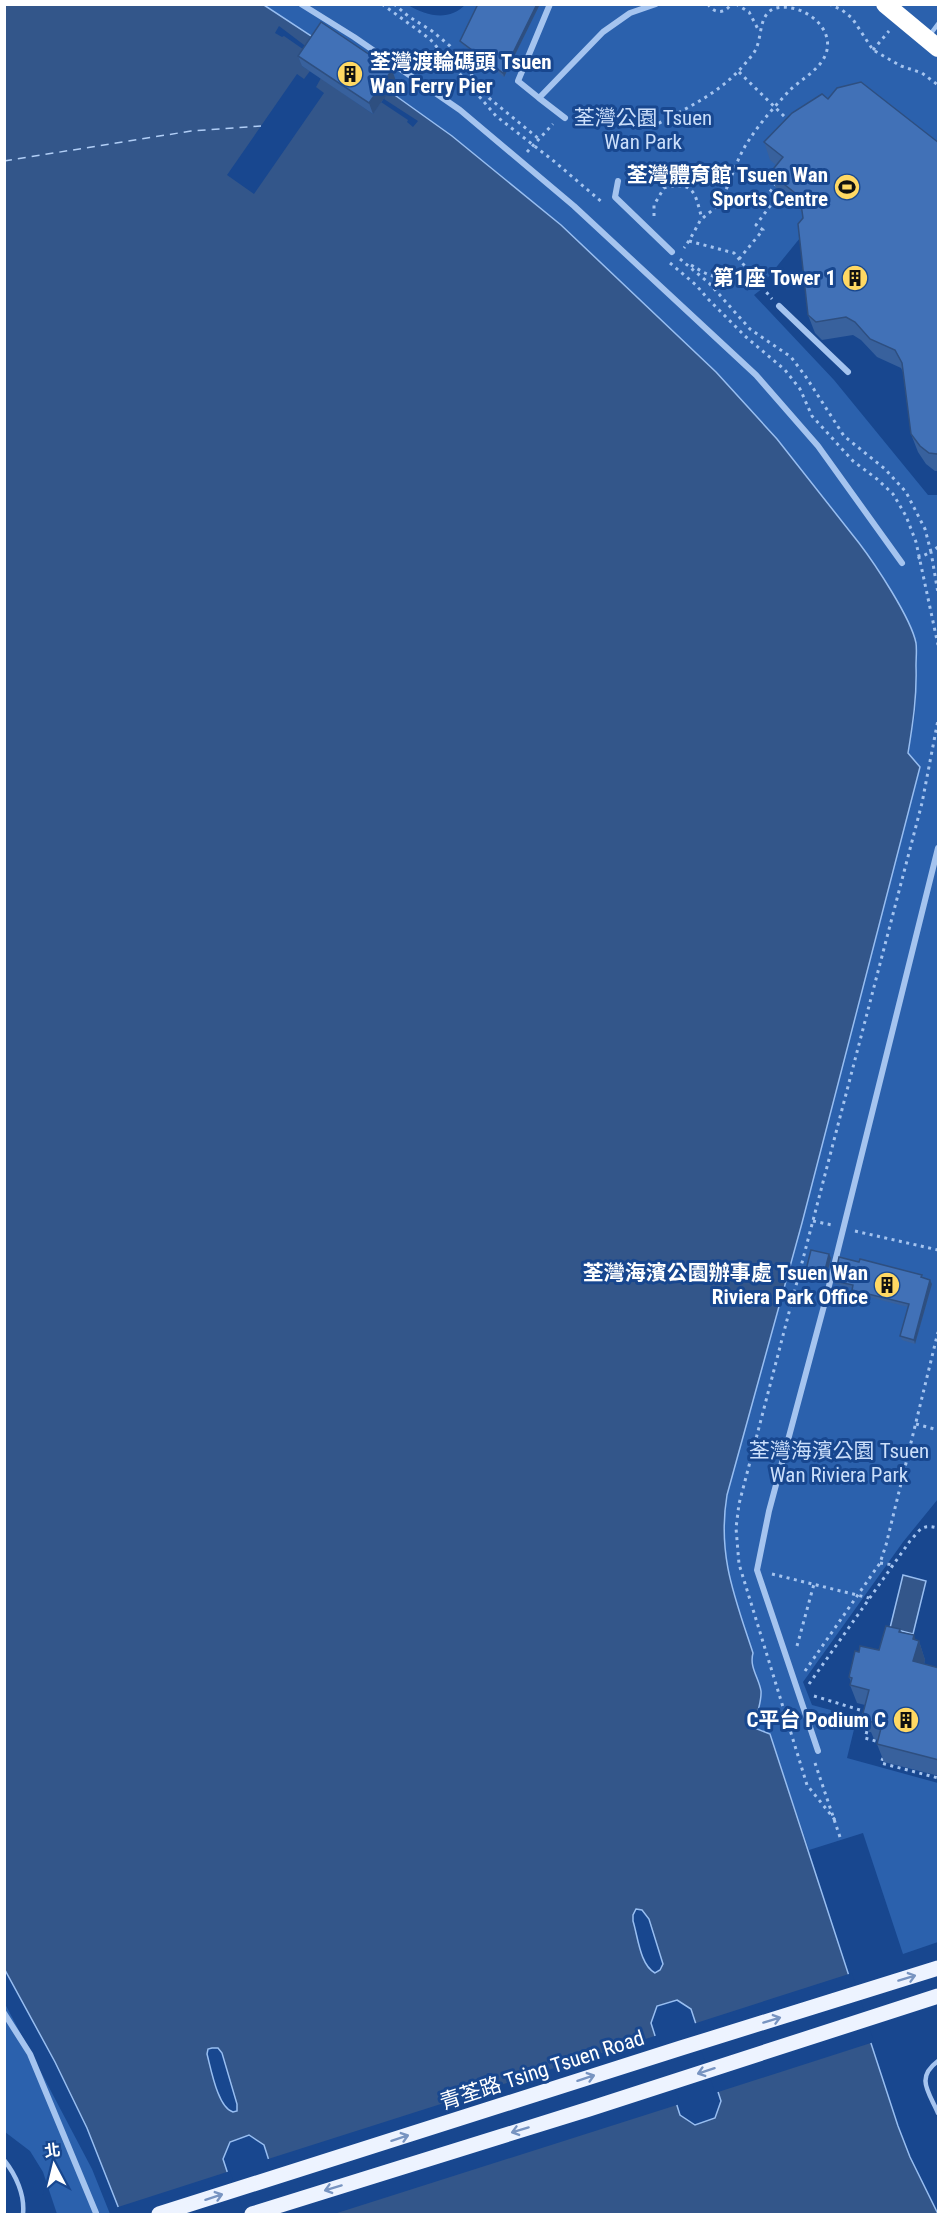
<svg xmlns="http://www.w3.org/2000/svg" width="943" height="2219" font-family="'Roboto Condensed','Noto Sans TC',sans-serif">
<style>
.green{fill:#2b61ad}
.water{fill:#33568a;stroke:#98bef1;stroke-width:1.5;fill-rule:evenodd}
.pier{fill:#18478f}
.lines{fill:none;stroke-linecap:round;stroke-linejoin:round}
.ferry{stroke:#b1cef6;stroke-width:1.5;stroke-dasharray:8 6;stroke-linecap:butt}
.path{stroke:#a5c4ef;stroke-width:3;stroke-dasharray:3 4.5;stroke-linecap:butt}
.lane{stroke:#a5c4ef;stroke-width:4.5}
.street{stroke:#a5c4ef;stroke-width:6}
.primary{stroke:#edf3ff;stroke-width:15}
.lane-bridge{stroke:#a5c4ef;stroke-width:4.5}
.highway-bridge{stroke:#fff;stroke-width:18}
.wall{fill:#38619d}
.shaded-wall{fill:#2e4f80}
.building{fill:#4171b7;stroke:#2e4f80;stroke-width:1.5}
.oneway{stroke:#7894c1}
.labels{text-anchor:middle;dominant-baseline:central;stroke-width:6;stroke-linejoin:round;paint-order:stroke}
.poi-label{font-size:21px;font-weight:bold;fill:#fff;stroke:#18478f;text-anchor:end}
.park-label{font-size:21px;fill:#cbdffb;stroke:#18478f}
.street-label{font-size:21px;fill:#fff;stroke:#18478f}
</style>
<rect width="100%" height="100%" fill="#18478f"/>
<!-- green -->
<path class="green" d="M 466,4 L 938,5 L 938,303 L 822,211 L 765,281 L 767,285 L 754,295 L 834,380 L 928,495 L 938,495 L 938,1499 L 903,1542 L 803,1682 L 812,1705 L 857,1717 L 847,1758 L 938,1783 L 938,1942 L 903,1954 L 863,1833 L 809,1850 L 770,1734 L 757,1729 C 754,1716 762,1704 761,1691 C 759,1678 749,1667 753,1653 C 735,1598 717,1555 727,1495 L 802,1223 L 920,767 L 908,753 L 915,714 L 916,691 L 916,643 L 911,629 L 869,557 L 777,439 L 716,372 L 561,225 L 452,136 L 264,5 L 408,5 C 427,16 449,22 466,4 Z
M 4,2002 L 92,2169 L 110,2214 L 57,2214 L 43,2172 L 30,2151 L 5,2132 Z"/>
<!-- water -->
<path class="water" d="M 4,5 L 264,5 L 319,41 L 452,136 L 561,225 L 716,372 L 777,439 L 859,543 C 875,564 911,618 916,643 C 917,650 916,658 916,666 C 917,696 913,723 908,753 L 920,767 L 802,1223 L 727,1495 C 717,1555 735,1598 753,1653 C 749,1667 759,1678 761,1691 C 762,1704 754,1716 757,1729 L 770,1734 L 898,2126 L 910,2157 L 938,2214 L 286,2214 L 264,2145 L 249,2135 L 230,2142 L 223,2159 L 241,2214 L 121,2214 L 87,2128 L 55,2062 L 5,1970 ZM 636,1909 L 642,1910 L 649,1919 L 663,1964 L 660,1970 L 655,1973 C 640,1965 638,1937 633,1921 L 633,1915 ZM 677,2000 L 691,2009 L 721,2101 L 715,2118 L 695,2125 L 680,2115 L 651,2023 L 657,2006 ZM 212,2048 L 218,2048 L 222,2053 L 237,2104 L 237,2111 L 233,2112 C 218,2108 211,2069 207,2054 L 208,2049 Z
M 903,1575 L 926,1581 L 913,1634 L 890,1628 Z"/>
<!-- pier -->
<path class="pier" d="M 279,26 L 312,51 L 321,38 L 390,88 L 384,99 L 418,121 L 413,127 L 407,122 L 408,120 L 381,102 L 373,114 L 321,78 L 316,87 L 324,93 L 254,194 L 227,175 L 297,74 L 304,79 L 310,71 L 302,66 L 310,54 L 284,36 L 282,37 L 275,33 Z
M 852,1973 L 874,2042 L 715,2093 L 693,2024 Z
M 658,2035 L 680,2104 L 334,2214 L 283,2214 L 265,2160 Z
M 230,2171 L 244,2214 L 118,2214 L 115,2208 Z"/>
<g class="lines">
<!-- ferry -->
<path class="ferry" d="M 4,161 L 191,131 L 261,126"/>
<!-- path -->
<path class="path" d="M 382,4 L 430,39 L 496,116 L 555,162 L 603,203
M 394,4 L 408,16 L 432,31 L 450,46 L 489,98 L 539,139
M 708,4 C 714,14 725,14 731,4
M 736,4 L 749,12 L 759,31
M 829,4 L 842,10 L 852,18 L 873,50 L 901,66 L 922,73 L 938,85
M 873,50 L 889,31
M 739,72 L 789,121
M 652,127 C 688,107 722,93 748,60 C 751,57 754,53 756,49 C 762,36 759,16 773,9 C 799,0 838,27 825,56 C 818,71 800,80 789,91 C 775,106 760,123 749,140 C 736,159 731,182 720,202 C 715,210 706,214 700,221 C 695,230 690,240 684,248
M 527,152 L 553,124
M 654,216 L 654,205 L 664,188 C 695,180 695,194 702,219
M 689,241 L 734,253 L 772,299
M 680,259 L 709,283 L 750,329 L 791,357 L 806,377 L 844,436 L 885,469 L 906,492 L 925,529 L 931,552 L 914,560
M 739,259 L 763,230 L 756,225 L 776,198 L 769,193 L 777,183
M 670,263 L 696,285 L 708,299 L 746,337 L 785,370 L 800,389 L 812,416 L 853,461 L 877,479 L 893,494 L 906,516 L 916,542 L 938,645
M 691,265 C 712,278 723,283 744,268
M 938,547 L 931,552 L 938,593
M 813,1221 L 832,1225
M 855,1231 L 938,1250
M 916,1424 L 938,1430
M 880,1563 L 893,1565
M 772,1574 L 869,1598
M 797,1646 L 814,1584
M 805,1671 L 880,1563 L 886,1545 L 938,1332
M 809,1684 L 910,1541 C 921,1529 921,1524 938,1528
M 814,1696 L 860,1710 L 865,1716
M 869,1724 L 865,1738 L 879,1742
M 883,1758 L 881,1763 L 938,1778
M 815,1763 L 841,1840
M 835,1820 L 807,1785 L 739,1564 L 736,1528 L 739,1504 L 922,803 L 938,720"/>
<!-- lane -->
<path class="lane" d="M 938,2061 C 915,2078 929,2092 938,2113
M 4,2160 C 16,2175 25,2195 23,2214"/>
<!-- street -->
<path class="street" d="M 301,4 L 354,37 L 460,110 L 574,206 L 756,375 L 818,446 L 902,563
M 539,98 L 518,81 L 550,4
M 565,118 L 539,98 L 603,32 L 630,13 L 656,4
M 618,181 L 615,197 L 672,252
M 779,306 L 848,372
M 818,1751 L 757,1570 L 769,1511 L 825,1302 L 938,848
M 4,2013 L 30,2054 L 96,2213"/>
<!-- primary -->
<path class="primary" d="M 159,2214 L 681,2048 L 938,1968
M 252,2214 L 589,2109 L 938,1996"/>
<!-- lane-bridge -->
<path class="lane-bridge" d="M 929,36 L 938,24"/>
<!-- highway-bridge -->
<path class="highway-bridge" d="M 885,4 L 938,48"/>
</g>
<!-- wall -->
<path class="wall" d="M 478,4 L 540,4 L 504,77 L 462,44 L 460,41 Z
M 298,56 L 392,70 L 396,81 L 373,114 L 302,66 Z
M 828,99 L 939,143 L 939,471 L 935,471 L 926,464 L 918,452 L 911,434 L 903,372 L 901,368 L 877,357 L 861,340 L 853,335 L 822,340 L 815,333 L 808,315 L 802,212 L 777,191 L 770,173 L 776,165 L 770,160 L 764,142 Z
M 829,1254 L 831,1258 L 825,1282 L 806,1277 L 805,1274 Z
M 859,1262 L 922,1275 L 923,1278 L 932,1284 L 915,1344 L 902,1340 L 900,1336 L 908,1307 L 853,1293 L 852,1288 L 835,1284 L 834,1281 Z
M 900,1629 L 902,1633 L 919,1641 L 925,1660 L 924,1664 L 939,1668 L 939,1776 L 884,1762 L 877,1744 L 878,1740 L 874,1739 L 871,1732 L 869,1732 L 863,1713 L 865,1705 L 857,1703 L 850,1685 L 851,1682 L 849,1677 L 859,1652 L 879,1650 Z"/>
<!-- shaded-wall -->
<path class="shaded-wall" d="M 537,4 L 540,4 L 504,77 L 503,73 Z
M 392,70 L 396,81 L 373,114 L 369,103 Z
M 829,1254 L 831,1258 L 825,1282 L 823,1278 Z
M 930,1280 L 932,1284 L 915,1344 L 914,1340 Z
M 914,1635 L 918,1646 L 919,1641 L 925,1660 L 920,1679 L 913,1661 L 913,1639 Z"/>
<!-- building -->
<path class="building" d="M 478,4 L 537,4 L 503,73 L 460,41 Z
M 321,22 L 392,70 L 369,103 L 298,56 Z
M 861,82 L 939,143 L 939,452 L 937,454 L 929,453 L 920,446 L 911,434 L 902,363 L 895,350 L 870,339 L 855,322 L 846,317 L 816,322 L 808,315 L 798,224 L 803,218 L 800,197 L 770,173 L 783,157 L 764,142 L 792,113 L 822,94 L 828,99 L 837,88 Z
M 811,1250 L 829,1254 L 823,1278 L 805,1274 Z
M 839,1257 L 859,1262 L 860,1259 L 922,1275 L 921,1277 L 930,1280 L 914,1340 L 900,1336 L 909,1304 L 852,1290 L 853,1285 L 834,1281 Z
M 886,1626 L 900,1629 L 899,1632 L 914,1635 L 913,1639 L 919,1641 L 913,1661 L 939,1668 L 939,1760 L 877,1744 L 882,1724 L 867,1721 L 868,1715 L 863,1713 L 869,1690 L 850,1685 L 852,1678 L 849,1677 L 855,1651 L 859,1652 L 860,1646 L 879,1650 Z"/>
<!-- one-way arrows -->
<defs><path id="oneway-shaft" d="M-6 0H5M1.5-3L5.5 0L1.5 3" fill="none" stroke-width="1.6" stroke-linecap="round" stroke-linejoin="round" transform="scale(1.5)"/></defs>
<g class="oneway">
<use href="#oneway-shaft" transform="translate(907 1978) rotate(-17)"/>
<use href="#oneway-shaft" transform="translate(772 2020) rotate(-17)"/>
<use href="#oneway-shaft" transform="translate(706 2071) rotate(162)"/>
<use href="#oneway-shaft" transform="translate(586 2078) rotate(-18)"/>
<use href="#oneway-shaft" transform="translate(520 2130) rotate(163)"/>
<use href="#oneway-shaft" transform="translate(400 2138) rotate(-18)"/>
<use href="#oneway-shaft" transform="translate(333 2188) rotate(163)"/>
<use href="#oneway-shaft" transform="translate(214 2197) rotate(-18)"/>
</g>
<!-- icons -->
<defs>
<g id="building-disc" transform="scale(1.35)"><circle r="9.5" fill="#ffd863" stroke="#18478f"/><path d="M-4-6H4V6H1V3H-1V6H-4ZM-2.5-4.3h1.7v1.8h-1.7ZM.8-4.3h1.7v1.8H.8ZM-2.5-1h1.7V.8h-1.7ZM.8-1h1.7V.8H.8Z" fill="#111"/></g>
<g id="stadium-disc" transform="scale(1.35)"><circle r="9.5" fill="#ffd863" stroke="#18478f"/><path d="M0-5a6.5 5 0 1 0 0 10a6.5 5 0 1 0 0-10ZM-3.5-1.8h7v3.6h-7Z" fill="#111"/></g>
</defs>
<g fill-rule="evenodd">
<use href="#building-disc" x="350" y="74"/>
<use href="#stadium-disc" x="847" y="187"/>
<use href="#building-disc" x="855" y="278"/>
<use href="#building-disc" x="887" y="1285"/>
<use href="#building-disc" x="906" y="1720"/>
</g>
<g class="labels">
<!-- poi labels -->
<g class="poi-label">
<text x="370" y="62" text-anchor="start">荃灣渡輪碼頭 Tsuen<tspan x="370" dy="24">Wan Ferry Pier</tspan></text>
<text x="828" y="175">荃灣體育館 Tsuen Wan<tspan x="828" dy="24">Sports Centre</tspan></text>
<text x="836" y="278">第1座 Tower 1</text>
<text x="868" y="1273">荃灣海濱公園辦事處 Tsuen Wan<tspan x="868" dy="24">Riviera Park Office</tspan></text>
<text x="886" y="1720">C平台 Podium C</text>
</g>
<!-- park labels -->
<g class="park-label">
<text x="643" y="118">荃灣公園 Tsuen<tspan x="643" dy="24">Wan Park</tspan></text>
<text x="839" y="1451">荃灣海濱公園 Tsuen<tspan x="839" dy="24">Wan Riviera Park</tspan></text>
</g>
<!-- street labels -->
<g class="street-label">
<text transform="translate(542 2070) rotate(-18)">青荃路 Tsing Tsuen Road</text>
</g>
</g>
<!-- border -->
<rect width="943" height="2219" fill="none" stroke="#ffffff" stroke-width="12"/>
<!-- north arrow -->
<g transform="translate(54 2165) rotate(353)" stroke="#18478f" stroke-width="4.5" paint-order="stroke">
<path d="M0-4.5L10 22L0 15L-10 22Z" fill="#ffffff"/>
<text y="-9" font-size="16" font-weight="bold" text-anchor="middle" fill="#ffffff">北</text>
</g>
</svg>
